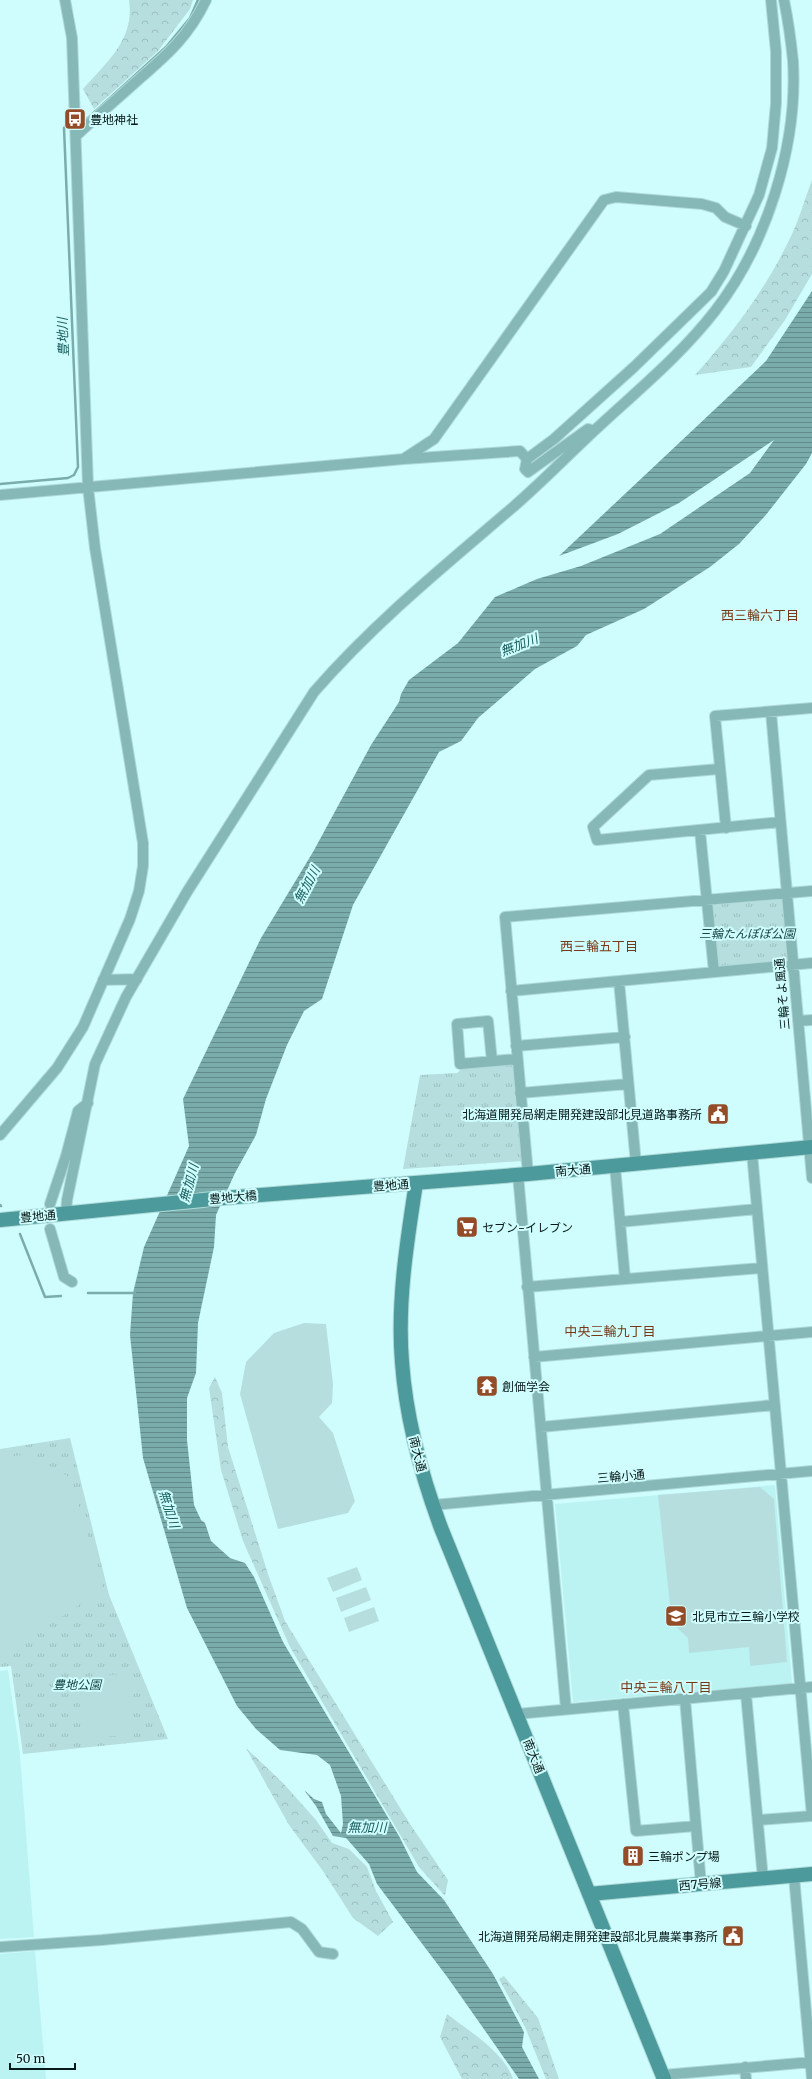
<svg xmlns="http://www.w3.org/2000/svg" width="812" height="2079" font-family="Merriweather,'Noto Sans JP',serif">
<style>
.built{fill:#bbf3f3}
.forest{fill:url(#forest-crowns)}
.park{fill:url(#park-tufts)}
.pitch{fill:#b6dede}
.water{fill:url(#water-rules)}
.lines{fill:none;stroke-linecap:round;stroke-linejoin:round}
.stream{stroke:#7aacac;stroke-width:2.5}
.street-casing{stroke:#afd9d9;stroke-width:12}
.secondary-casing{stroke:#afd9d9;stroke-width:16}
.street{stroke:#87b8b8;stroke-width:10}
.secondary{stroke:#4c9a9b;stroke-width:14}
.labels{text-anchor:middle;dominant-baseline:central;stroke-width:4;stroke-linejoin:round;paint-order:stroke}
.poi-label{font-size:12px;fill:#081919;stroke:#cffdfd;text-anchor:start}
.park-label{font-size:12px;font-style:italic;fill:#164545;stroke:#cffdfd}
.street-label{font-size:12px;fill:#081919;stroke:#cffdfd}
.water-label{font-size:13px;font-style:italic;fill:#175d5e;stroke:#cffdfd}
.neighbourhood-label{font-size:13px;fill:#783916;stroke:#cffdfd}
</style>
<defs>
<pattern id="forest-crowns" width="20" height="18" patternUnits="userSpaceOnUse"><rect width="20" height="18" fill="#b6dede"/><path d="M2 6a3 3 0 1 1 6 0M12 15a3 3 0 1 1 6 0" fill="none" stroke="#9bbebe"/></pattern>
<pattern id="park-tufts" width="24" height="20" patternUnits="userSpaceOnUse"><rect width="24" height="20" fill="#b6dede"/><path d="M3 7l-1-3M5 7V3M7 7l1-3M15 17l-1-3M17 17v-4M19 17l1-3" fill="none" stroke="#9bbebe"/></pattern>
<pattern id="water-rules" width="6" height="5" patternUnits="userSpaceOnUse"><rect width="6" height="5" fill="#7aacac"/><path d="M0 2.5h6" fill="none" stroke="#628b8b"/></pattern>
</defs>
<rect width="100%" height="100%" fill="#cffdfd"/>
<!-- built -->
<path class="built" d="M 775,1485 L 792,1683 L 573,1702 L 555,1504 Z
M 8,1670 L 20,1754 L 34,1937 L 0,1939 L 0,1671 Z
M 35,1951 L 46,2079 L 0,2079 L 0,1954 Z"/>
<!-- forest -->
<path class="forest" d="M 129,0 L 193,0 L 190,9 L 158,51 L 94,109 L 83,89 C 107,62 135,39 129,0 Z
M 812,180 L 812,274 L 785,320 L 751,367 L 695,375 C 733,333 768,286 792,234 C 800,217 805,198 812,180 Z
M 215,1377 L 222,1393 L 228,1447 L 268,1574 L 285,1621 L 410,1824 L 448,1880 L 445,1896 L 419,1867 L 290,1647 L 243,1541 L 221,1470 L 209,1388 Z
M 246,1748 L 283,1783 L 316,1820 L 332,1843 L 349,1849 L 367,1867 L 376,1891 L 393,1922 L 378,1936 L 353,1918 L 323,1871 L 289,1825 Z
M 504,1976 L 538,2018 L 559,2079 L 546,2079 L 525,2027 L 499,1979 Z
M 447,2014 C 468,2030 505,2053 513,2079 L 462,2079 L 440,2037 Z"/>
<!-- park -->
<path class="park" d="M 784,898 L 789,962 L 717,968 L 711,905 Z
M 513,1063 L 522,1161 L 403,1169 L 420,1075 L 457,1073 L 463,1068 Z
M 70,1438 L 109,1595 L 168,1739 L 23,1754 L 11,1666 L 0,1667 L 0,1449 Z"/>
<!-- pitch -->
<path class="pitch" d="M 304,1323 L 326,1324 L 333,1384 L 332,1403 L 319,1417 L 333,1433 L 355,1501 L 348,1513 L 278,1529 L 240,1394 L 246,1362 L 274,1333 Z
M 23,1455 L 50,1466 L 71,1478 L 103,1589 L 4,1655 L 0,1654 L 0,1457 Z
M 760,1487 L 774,1499 L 787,1662 L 750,1666 L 749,1647 L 689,1653 L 688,1638 L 672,1623 L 658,1495 Z
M 357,1567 L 362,1580 L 333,1592 L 327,1578 Z
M 366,1587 L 371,1600 L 341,1612 L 336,1598 Z
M 374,1607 L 379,1621 L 349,1632 L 344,1618 Z
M 130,1674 L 134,1735 L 82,1738 L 78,1677 Z"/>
<!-- water -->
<path class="water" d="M 812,291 L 812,453 L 806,464 L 765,516 L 739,544 L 710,567 L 644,609 L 586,635 L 577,646 L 535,669 L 478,718 L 461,741 L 439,752 L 353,905 L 322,999 L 304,1011 L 287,1045 L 266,1099 L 256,1135 L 235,1173 L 216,1215 L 214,1247 L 198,1323 L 196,1373 L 187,1398 L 187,1440 L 194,1505 L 201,1520 L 205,1523 L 211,1541 L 230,1558 L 245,1563 L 254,1577 L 283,1642 L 399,1836 L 417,1872 L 444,1900 L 493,1974 L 524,2032 L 522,2047 L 539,2079 L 519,2079 L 448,1978 L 377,1884 L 369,1864 L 346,1838 L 333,1836 L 316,1806 L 304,1790 L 314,1799 L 322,1802 L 326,1814 L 341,1833 L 343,1824 L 341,1796 L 330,1765 L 317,1755 L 280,1750 L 256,1729 L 237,1706 L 187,1608 L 143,1458 L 130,1335 L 133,1293 L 144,1247 L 189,1146 L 183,1099 L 261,938 L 313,852 L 371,745 L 399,702 L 401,694 L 409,680 L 458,643 L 495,597 L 537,579 L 581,566 L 660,534 L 750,473 L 774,440 L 679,503 L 618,534 L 559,556 L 766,361 Z"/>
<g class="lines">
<!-- stream -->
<path class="stream" d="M 82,121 L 88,118 L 166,47 L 190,18 L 198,0
M 0,484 L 68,478 L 74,475 L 78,467 L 64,128 L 68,124
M 0,1205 L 1,1206
M 20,1234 L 45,1297 L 61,1296
M 88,1293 L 135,1293"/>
<!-- street casing -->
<g class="street-casing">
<path id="street" d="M 76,136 C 96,117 117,99 137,81 C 167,55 189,36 206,0
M 405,458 L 434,439 L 604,200 L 616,197 L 702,204 L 716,208 L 725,217 L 746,226
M 527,459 L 554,439 L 634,367 L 711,292 L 724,271 L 759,195 L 772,148 L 776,103 L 776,52 L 771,0
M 0,495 L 404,459 L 520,451 L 527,459 L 525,469 L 528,472 L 588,429 L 594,431
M 771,712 L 812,1178
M 719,769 L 649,775 L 593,827 L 597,840 L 780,822
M 726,828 L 715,716 L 812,708
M 700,831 L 714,972
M 103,980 L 137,979
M 619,981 L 636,1164
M 511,991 L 812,963
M 798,1021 L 812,1020
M 516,1046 L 625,1037
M 492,1061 L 488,1021 L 457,1024 L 460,1064 L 517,1059
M 520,1093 L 628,1084
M 0,1135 L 57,1068 L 83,1027 L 130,919 L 139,891 L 143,866 L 143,843 L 95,548 L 88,487 L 72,38 L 65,0
M 752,1153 L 812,1816
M 615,1166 L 625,1279
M 528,1174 L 505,917 L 812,891
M 518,1175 L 566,1709
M 50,1204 L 66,1156 L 78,1111 L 88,1103
M 66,1213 L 67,1200 L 95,1064 L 126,997 L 187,892 L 314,692 C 374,623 443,567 512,508 C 541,483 568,455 596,429 C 637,391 681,355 715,311 C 767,244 798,145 793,61 C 791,41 788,20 784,0
M 620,1222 L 757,1209
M 50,1229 L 64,1277 L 72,1282
M 527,1287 L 761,1268
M 534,1357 L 812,1332
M 541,1427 L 774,1405
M 433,1505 L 812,1471
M 746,1694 L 763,1879
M 685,1699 L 701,1884
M 623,1704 L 636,1831 L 696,1826
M 517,1714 L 812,1687
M 758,1820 L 812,1816
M 794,1876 L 812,2079
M 0,1947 L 102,1940 L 291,1922 L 302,1929 L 319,1952 L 333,1954
M 745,2067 L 746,2079
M 663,2075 L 812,2062"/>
</g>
<!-- secondary casing -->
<g class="secondary-casing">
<path id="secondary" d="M 416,1183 C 407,1241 397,1303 402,1362 C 406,1419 421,1474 441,1528 L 664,2079
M 0,1220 L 223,1198 L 528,1174 L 812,1147
M 589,1894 L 812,1874"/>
</g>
<!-- street -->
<use href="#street" class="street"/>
<!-- secondary -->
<use href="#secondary" class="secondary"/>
</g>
<!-- icons -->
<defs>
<g id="bus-square" transform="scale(1.15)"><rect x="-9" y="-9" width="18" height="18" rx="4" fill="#934c27" stroke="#cffdfd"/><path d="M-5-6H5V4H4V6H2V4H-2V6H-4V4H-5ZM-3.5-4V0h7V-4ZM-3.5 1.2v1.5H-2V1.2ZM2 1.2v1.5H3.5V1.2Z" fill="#fff"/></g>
<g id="civic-square" transform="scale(1.15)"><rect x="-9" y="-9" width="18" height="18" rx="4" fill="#934c27" stroke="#cffdfd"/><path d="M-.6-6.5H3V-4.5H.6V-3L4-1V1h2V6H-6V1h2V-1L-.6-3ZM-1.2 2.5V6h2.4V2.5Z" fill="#fff"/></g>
<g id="supermarket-square" transform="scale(1.15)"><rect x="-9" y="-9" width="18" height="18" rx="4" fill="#934c27" stroke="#cffdfd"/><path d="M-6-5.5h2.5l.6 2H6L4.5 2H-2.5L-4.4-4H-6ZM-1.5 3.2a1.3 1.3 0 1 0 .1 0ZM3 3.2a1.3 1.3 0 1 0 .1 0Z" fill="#fff"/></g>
<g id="temple-square" transform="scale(1.15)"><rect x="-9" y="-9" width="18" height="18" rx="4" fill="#934c27" stroke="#cffdfd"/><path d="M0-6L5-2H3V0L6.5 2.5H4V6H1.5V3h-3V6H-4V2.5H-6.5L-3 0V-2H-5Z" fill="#fff"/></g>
<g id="school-square" transform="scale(1.15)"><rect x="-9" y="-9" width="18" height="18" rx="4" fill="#934c27" stroke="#cffdfd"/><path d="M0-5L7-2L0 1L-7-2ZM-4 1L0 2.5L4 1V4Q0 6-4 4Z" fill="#fff"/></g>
<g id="building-square" transform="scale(1.15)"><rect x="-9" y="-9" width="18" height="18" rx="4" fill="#934c27" stroke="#cffdfd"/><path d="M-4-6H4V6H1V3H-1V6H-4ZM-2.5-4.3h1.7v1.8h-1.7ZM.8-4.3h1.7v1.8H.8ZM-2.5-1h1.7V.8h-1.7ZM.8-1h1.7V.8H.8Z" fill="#fff"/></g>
</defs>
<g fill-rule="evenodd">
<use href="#bus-square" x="75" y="119"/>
<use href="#civic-square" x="718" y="1114"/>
<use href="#supermarket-square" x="467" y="1227"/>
<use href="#temple-square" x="487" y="1386"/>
<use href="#school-square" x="676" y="1616"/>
<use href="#building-square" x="633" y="1856"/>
<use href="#civic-square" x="733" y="1936"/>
</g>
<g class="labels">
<!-- poi labels -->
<g class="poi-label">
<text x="90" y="119">豊地神社</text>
<text x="702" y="1114" text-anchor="end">北海道開発局網走開発建設部北見道路事務所</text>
<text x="482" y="1227">セブン-イレブン</text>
<text x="502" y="1386">創価学会</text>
<text x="692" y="1616">北見市立三輪小学校</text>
<text x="648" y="1856">三輪ポンプ場</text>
<text x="718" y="1936" text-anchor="end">北海道開発局網走開発建設部北見農業事務所</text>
</g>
<!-- park labels -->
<g class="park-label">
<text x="747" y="933">三輪たんぽぽ公園</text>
<text x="77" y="1684">豊地公園</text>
</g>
<!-- street labels -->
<g class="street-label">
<text transform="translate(782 994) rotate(-95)">三輪そよ風通</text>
<text transform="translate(573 1170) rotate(-5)">南大通</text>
<text transform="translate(391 1185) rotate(-4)">豊地通</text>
<text transform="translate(233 1197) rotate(-5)">豊地大橋</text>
<text transform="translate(38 1216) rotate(-5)">豊地通</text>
<text transform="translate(418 1454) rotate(76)">南大通</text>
<text transform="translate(621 1476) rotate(-5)">三輪小通</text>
<text transform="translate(534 1756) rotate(68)">南大通</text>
<text transform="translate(700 1884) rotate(-5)">西7号線</text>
</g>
<!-- water labels -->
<g class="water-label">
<text transform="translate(63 337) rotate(-92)">豊地川</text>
<text transform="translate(519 645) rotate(-21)">無加川</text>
<text transform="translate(307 885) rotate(-62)">無加川</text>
<text transform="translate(189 1183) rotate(-75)">無加川</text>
<text transform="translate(169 1509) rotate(72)">無加川</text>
<text x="367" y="1827">無加川</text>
</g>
<!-- neighbourhood labels -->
<g class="neighbourhood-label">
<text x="760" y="615">西三輪六丁目</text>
<text x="599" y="946">西三輪五丁目</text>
<text x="610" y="1331">中央三輪九丁目</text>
<text x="666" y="1687">中央三輪八丁目</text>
</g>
</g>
<!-- scale -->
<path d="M10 2063v6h65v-6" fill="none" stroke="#081919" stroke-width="2"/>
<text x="16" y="2063" font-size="12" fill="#081919" stroke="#cffdfd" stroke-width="3" paint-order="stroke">50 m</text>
</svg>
